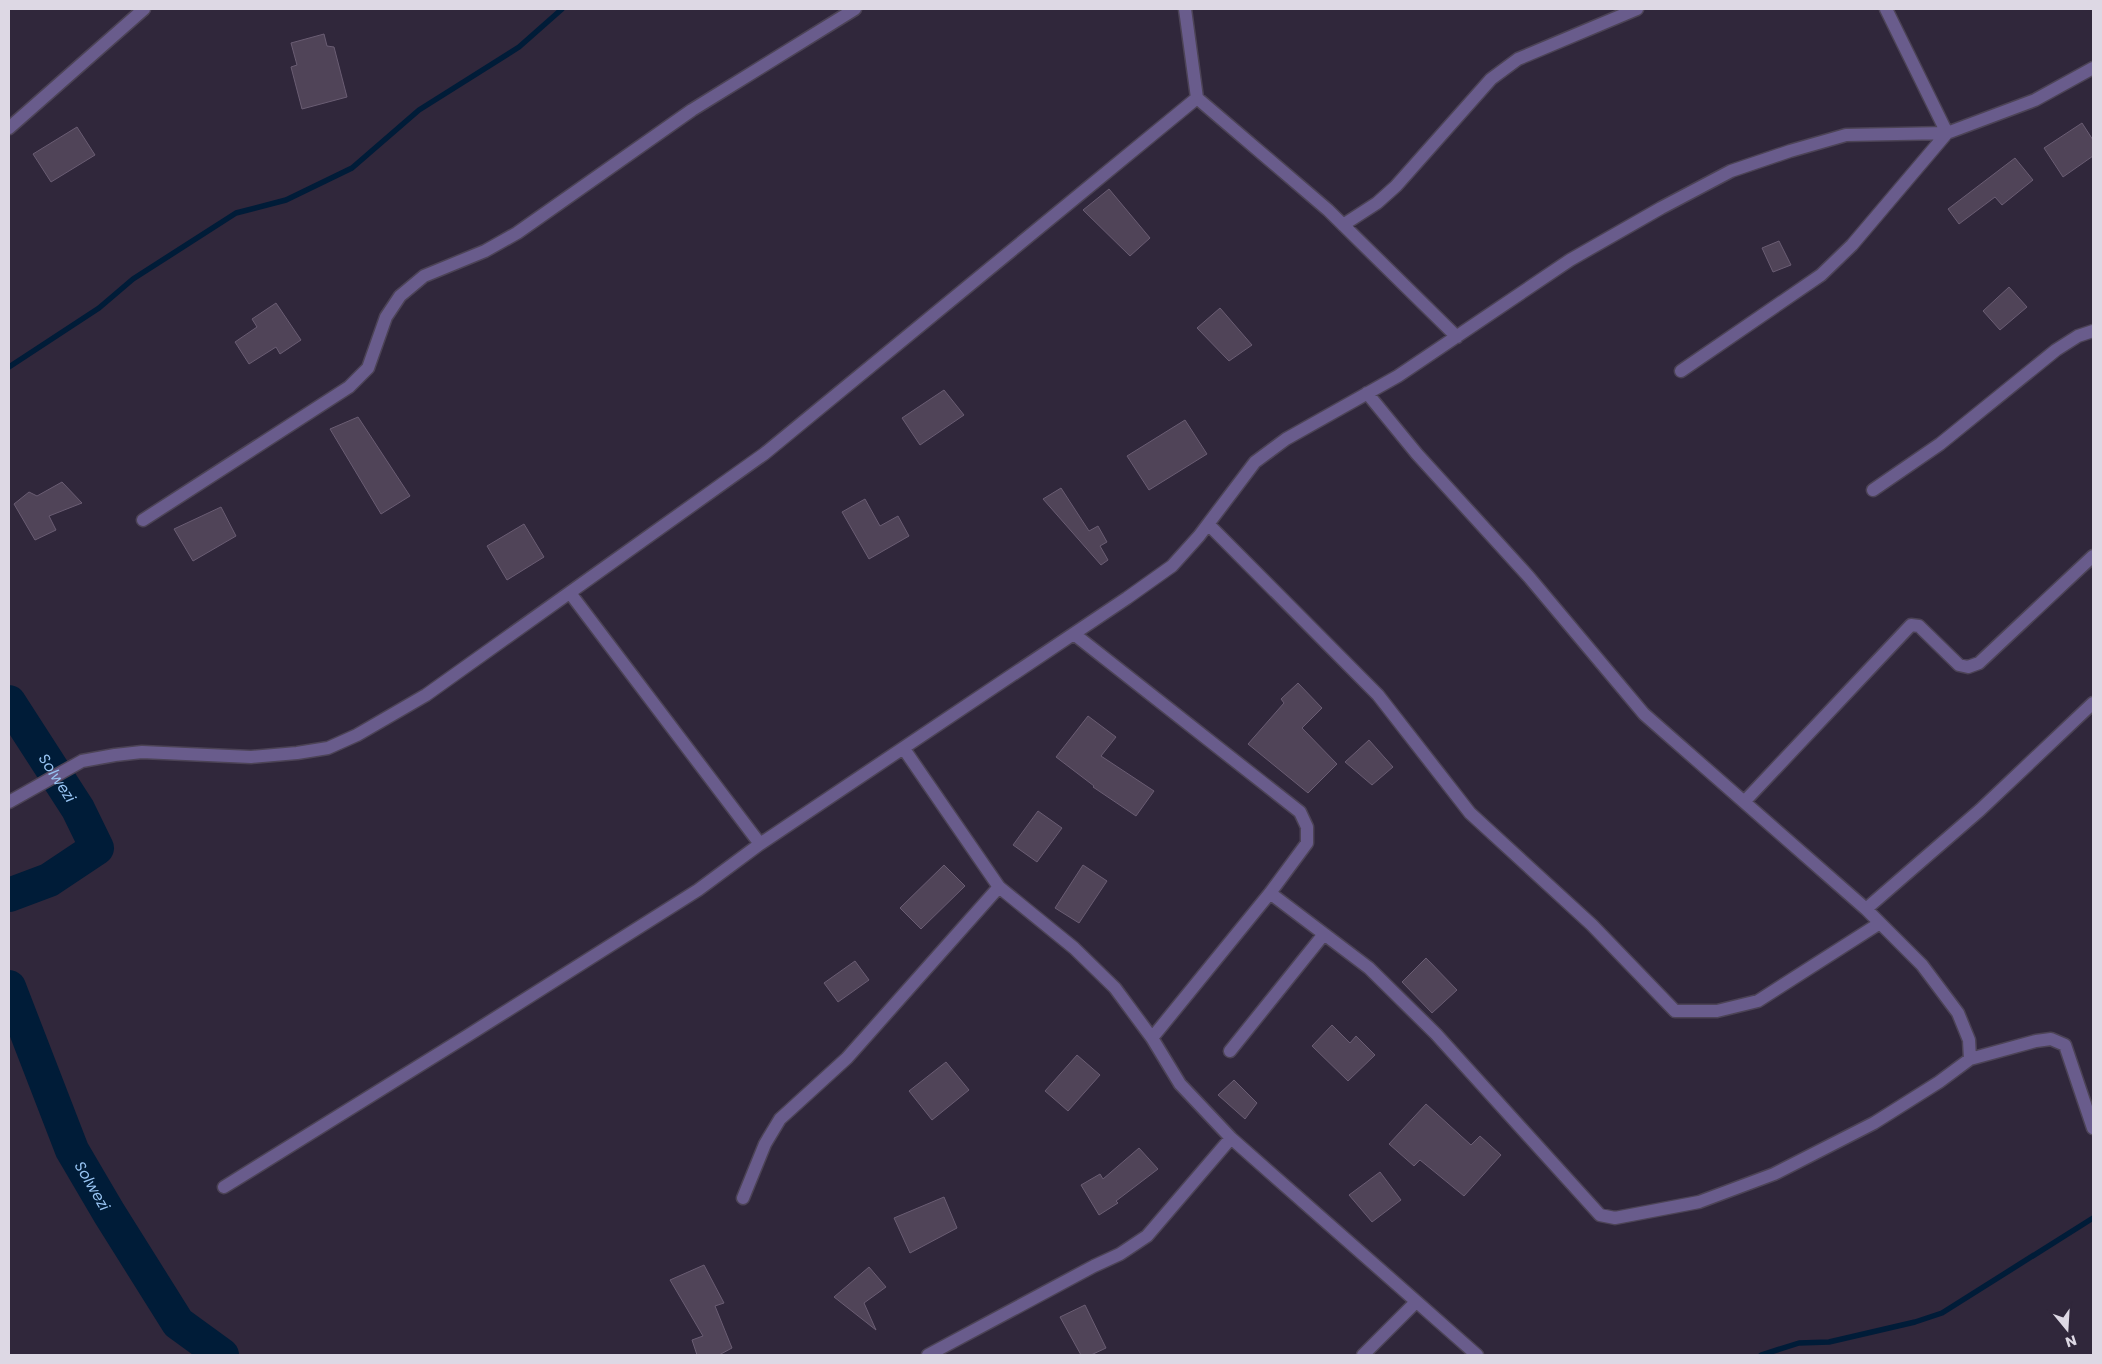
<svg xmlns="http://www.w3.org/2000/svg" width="2102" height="1364" font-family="Poppins,sans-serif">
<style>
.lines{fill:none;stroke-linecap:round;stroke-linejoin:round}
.stream{stroke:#001c38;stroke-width:5.5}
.river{stroke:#001c38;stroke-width:34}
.building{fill:#504458;stroke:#6a5d73}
.minor-casing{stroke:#4c4356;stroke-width:15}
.minor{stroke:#695c8c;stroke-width:12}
.labels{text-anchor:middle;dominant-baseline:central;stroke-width:4;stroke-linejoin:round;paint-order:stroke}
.water-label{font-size:15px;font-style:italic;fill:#97c4f3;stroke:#30273b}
</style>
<rect width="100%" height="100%" fill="#30273b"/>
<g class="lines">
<!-- stream -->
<path class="stream" d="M 9,367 L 99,308 L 133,279 L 236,213 L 286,200 L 352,168 L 419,110 L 519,47 L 562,9
M 1761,1355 L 1799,1343 L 1829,1342 L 1915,1322 L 1942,1313 L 2093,1218"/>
<!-- river -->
<g class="river">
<path id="s1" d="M 9,702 L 78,809 L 97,848 L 49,880 L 9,895"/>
<path id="s2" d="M 9,987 L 72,1150 L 109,1213 L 178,1323 L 222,1355"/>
</g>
</g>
<!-- building -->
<path class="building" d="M 324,34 L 327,46 L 334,47 L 347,97 L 302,109 L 291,67 L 297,65 L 291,43 Z
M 2082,123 L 2093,140 L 2093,156 L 2063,177 L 2044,148 Z
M 77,127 L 95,155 L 51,182 L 33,154 Z
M 2015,158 L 2033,180 L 2002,205 L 1995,197 L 1959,224 L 1948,209 Z
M 1109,189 L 1150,238 L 1130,256 L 1083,210 Z
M 1779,241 L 1791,265 L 1773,272 L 1762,248 Z
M 2009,287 L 2027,307 L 2000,330 L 1983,311 Z
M 276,303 L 301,340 L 280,354 L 276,347 L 249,364 L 235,342 L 257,327 L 252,319 Z
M 1220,308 L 1252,345 L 1229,361 L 1197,328 Z
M 944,390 L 964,415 L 920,445 L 902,418 Z
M 358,417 L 410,496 L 381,514 L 330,429 Z
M 1185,420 L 1207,454 L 1149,490 L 1127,456 Z
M 62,482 L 82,503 L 49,516 L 56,530 L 35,540 L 14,504 L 29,492 L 37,496 Z
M 1061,488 L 1089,531 L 1098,526 L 1107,542 L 1100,546 L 1108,560 L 1101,565 L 1043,499 Z
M 865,499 L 880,526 L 898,516 L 909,536 L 869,559 L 842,512 Z
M 221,507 L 236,536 L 193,561 L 174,529 Z
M 524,524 L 544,557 L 507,580 L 487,546 Z
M 1298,683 L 1322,708 L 1302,728 L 1337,764 L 1308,793 L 1248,744 L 1284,703 L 1281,699 Z
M 1088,716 L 1116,737 L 1101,756 L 1154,791 L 1136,816 L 1093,787 L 1094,786 L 1056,757 Z
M 1369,740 L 1393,767 L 1372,785 L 1345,762 Z
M 1038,811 L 1062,828 L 1037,862 L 1013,845 Z
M 944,865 L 965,886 L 921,929 L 900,908 Z
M 1083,865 L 1107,881 L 1079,923 L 1055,908 Z
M 1426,958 L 1457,990 L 1432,1013 L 1402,982 Z
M 855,961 L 869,980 L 838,1002 L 824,983 Z
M 1332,1025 L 1350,1043 L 1356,1036 L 1375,1055 L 1348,1081 L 1312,1046 Z
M 1077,1055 L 1100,1075 L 1068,1111 L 1045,1091 Z
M 946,1062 L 969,1090 L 932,1120 L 909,1091 Z
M 1234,1080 L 1257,1103 L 1245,1119 L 1218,1095 Z
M 1426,1104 L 1471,1145 L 1480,1136 L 1501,1155 L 1464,1196 L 1420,1160 L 1414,1166 L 1389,1144 Z
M 1139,1148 L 1158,1169 L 1116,1201 L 1118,1203 L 1099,1215 L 1081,1185 L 1100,1174 L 1103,1179 Z
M 1380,1172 L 1401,1200 L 1372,1222 L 1349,1195 Z
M 944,1197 L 957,1228 L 910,1253 L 894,1218 Z
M 704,1265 L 724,1303 L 715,1306 L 732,1348 L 719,1355 L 697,1355 L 692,1340 L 703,1336 L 670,1280 Z
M 869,1267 L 886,1287 L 864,1303 L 876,1330 L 834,1297 Z
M 1085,1305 L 1106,1348 L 1091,1355 L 1081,1355 L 1060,1317 Z"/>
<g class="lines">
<!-- minor casing -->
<g class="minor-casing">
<path id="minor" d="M 1197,98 L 1328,210 L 1457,337
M 9,128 L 144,9
M 1343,225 L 1377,203 L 1396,186 L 1491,79 L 1518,59 L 1637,9
M 1681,371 L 1821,275 L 1852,245 L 1947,133 L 1886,9
M 1873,490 L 1940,444 L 2056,350 L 2078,336 L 2093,331
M 143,520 L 349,387 L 368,368 L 386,317 L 400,296 L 424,276 L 485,251 L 517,233 L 692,110 L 855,9
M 1208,524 L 1378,695 L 1470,813 L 1592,925 L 1675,1011 L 1717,1011 L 1758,1001 L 1880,923
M 570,593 L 760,844
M 1074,634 L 1300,812 L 1307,827 L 1307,843 L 1270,893 L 1152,1038
M 904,749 L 999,887 L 1074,948 L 1115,988 L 1152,1038 L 1180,1084 L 1231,1138 L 1477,1355
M 9,802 L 82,761 L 115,755 L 142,752 L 251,757 L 297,753 L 328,748 L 357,735 L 426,695 L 764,454 L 1197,98 L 1185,9
M 1744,802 L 1911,625 L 1919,626 L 1959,665 L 1968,667 L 1979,663 L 2093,556
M 1270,893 L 1369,968 L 1436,1034 L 1600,1215 L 1615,1218 L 1699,1202 L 1774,1174 L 1874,1123 L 1939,1082 L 1970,1059 L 1969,1040 L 1958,1013 L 1922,965 L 1866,909 L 1644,714 L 1529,577 L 1417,454 L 1367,393
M 1866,909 L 1980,810 L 2093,703
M 1230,1051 L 1324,934
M 1970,1059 L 2036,1041 L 2051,1039 L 2065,1045 L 2093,1128
M 224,1187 L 467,1036 L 698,890 L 760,844 L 1127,598 L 1172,566 L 1199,536 L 1255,462 L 1286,439 L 1398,376 L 1570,260 L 1661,208 L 1731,171 L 1790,151 L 1846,135 L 1947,133 L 2035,100 L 2093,68
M 743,1198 L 765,1144 L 780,1119 L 847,1058 L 999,887
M 928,1355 L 1094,1266 L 1120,1254 L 1147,1236 L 1231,1138
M 1363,1355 L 1416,1302"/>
</g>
<!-- minor -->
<use href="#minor" class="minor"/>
</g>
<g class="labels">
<!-- water labels -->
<g class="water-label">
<text stroke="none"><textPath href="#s1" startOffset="90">Solwezi</textPath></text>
<text stroke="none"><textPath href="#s2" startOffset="216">Solwezi</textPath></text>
</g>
</g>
<!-- border -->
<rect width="2102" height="1364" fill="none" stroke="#ddd8e4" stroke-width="20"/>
<!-- north arrow -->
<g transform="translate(2067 1329) rotate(162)" stroke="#30273b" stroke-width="4" paint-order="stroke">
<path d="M0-4L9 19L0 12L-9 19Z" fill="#ddd8e4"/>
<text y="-8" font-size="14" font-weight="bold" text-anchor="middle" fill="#ddd8e4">N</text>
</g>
</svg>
